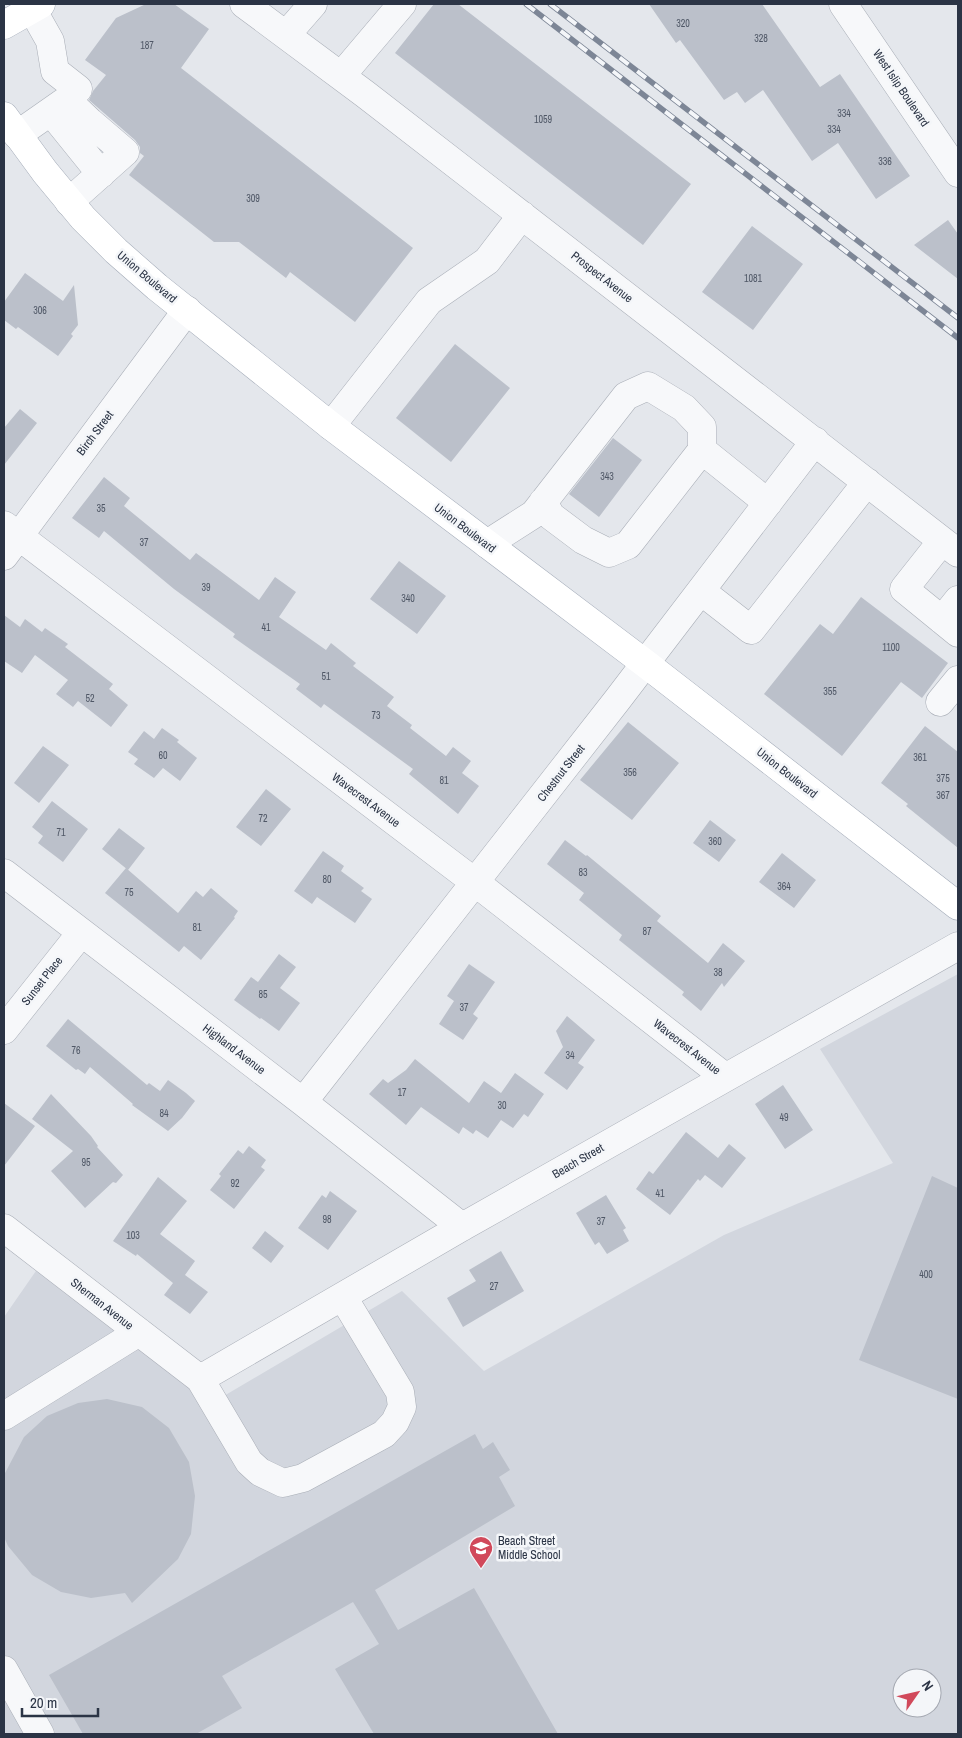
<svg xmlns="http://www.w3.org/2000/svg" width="962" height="1738" font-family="'Archivo Narrow',sans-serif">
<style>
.built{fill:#d2d6de;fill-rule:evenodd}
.building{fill:#bbc0ca}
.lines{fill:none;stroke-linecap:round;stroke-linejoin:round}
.minor-casing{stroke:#a9aeb7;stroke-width:29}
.major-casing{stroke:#a3abb8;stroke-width:29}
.minor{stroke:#f7f8fa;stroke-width:28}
.major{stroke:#fff;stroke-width:28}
.rail-casing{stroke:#7d8696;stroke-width:5.5}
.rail{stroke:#f4f6f9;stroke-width:4;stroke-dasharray:11;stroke-linecap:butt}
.labels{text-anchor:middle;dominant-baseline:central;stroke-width:5;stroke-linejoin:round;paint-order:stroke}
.number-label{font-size:10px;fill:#4f5766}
.street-label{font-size:12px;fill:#2b3445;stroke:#f4f6f9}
.poi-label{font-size:12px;fill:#2b3445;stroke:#f4f6f9;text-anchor:start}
</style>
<rect width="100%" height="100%" fill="#e4e7ec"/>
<!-- built -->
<path class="built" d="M 958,974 L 958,1734 L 4,1734 L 4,1317 L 38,1268 L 217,1400 L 402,1291 L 484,1371 L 724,1235 L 893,1163 L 820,1049 ZM 902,1678 L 932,1678 L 932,1708 L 902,1708 Z"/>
<!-- building -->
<path class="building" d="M 146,4 L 174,4 L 209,29 L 181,68 L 413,248 L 355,322 L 290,272 L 286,278 L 239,242 L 214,242 L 129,175 L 144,156 L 140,153 L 140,147 L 135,140 L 89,100 L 93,91 L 106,75 L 85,60 L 116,18 Z
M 434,4 L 458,4 L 691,184 L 643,245 L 395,53 Z
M 649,4 L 762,4 L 820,87 L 840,74 L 910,176 L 876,199 L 838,143 L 812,161 L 763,90 L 745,103 L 737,92 L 724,100 L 680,40 L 676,43 Z
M 948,220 L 958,234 L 958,279 L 914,245 Z
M 752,226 L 803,264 L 753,330 L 702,292 Z
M 25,273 L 63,301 L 74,285 L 78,325 L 71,334 L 73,336 L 58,356 L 18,327 L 16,329 L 4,320 L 4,302 Z
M 455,344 L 510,388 L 451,462 L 396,418 Z
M 20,409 L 37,423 L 4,465 L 4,428 Z
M 613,438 L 642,460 L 599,517 L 569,494 Z
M 104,477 L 130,498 L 124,506 L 190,560 L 196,553 L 259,600 L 275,577 L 296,592 L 279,617 L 326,650 L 331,643 L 356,663 L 353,666 L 394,697 L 387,706 L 412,725 L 410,728 L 446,756 L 453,747 L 471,761 L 462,773 L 479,786 L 458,814 L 409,774 L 413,769 L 324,704 L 321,708 L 296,689 L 300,684 L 233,637 L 235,634 L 174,589 L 104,531 L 99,538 L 72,518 Z
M 399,561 L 446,596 L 417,634 L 370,599 Z
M 861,597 L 948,663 L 922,698 L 901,682 L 842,756 L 764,694 L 820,624 L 833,634 Z
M 4,615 L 20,627 L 25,619 L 42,632 L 45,628 L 68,644 L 65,647 L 113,684 L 109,689 L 128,705 L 111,727 L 78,701 L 73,707 L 56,694 L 68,680 L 35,655 L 22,673 L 4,661 Z
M 628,722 L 679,763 L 632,820 L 580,780 Z
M 925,726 L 958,752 L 958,848 L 906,806 L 908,804 L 881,783 Z
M 162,728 L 179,740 L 177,742 L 197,758 L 180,781 L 163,768 L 154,778 L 134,764 L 138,759 L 128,752 L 144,731 L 154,739 Z
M 43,746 L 69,765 L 39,803 L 14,783 Z
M 266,789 L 291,809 L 261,846 L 236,827 Z
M 52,801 L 88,829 L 63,862 L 38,843 L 43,836 L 32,827 Z
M 710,820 L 736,840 L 719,862 L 693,843 Z
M 119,828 L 145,848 L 128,870 L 102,849 Z
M 565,840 L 586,856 L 587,855 L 661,916 L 657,921 L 708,963 L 723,943 L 745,961 L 724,987 L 722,983 L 701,1011 L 682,995 L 684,992 L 619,940 L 622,935 L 579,900 L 584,893 L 547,864 Z
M 323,851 L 344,866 L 341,871 L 364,888 L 361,891 L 372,899 L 355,923 L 317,897 L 312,904 L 294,891 Z
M 782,853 L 816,880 L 794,908 L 759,882 Z
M 126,868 L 178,913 L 196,891 L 203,897 L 211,888 L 238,911 L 234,917 L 235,918 L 201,960 L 184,946 L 179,952 L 105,893 Z
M 279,954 L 296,967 L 280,988 L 300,1003 L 279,1031 L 261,1018 L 260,1019 L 234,1000 L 251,977 L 258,982 Z
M 469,964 L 495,982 L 473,1014 L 478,1018 L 463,1040 L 439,1024 L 454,1001 L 447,996 Z
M 567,1016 L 595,1040 L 578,1063 L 584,1067 L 567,1090 L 544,1073 L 563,1047 L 556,1031 Z
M 68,1019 L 147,1085 L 149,1083 L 160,1091 L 168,1080 L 186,1093 L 195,1101 L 182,1118 L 168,1131 L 132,1105 L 133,1104 L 90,1067 L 85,1074 L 78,1069 L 76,1070 L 46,1046 Z
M 415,1059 L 469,1103 L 484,1081 L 501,1093 L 515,1073 L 544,1094 L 528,1117 L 524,1114 L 513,1128 L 501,1120 L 488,1138 L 476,1130 L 473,1134 L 463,1127 L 459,1134 L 421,1107 L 406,1125 L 369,1094 L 383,1079 L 388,1083 L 406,1070 Z
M 783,1085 L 813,1130 L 785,1149 L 755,1104 Z
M 51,1094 L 91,1136 L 98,1146 L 97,1147 L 123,1175 L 116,1183 L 113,1182 L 85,1208 L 51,1171 L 73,1151 L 32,1119 Z
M 4,1103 L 35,1126 L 4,1166 Z
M 686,1132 L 718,1158 L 729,1144 L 746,1158 L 722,1188 L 705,1175 L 700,1181 L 698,1179 L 670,1215 L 636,1189 L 649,1171 L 653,1174 Z
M 249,1146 L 266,1160 L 261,1167 L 265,1170 L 234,1209 L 210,1190 L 221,1176 L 219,1174 L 238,1150 L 243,1154 Z
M 932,1176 L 958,1188 L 958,1399 L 859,1360 Z
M 158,1177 L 187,1201 L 160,1234 L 195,1261 L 185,1275 L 208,1292 L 190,1314 L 164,1295 L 173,1283 L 137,1254 L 136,1256 L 113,1241 Z
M 330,1191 L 357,1211 L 328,1250 L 298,1228 L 322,1195 L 326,1198 Z
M 606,1195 L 626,1228 L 623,1230 L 629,1241 L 607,1254 L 599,1242 L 595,1245 L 576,1213 Z
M 265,1231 L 284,1246 L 271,1263 L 252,1248 Z
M 501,1251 L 524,1291 L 463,1327 L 447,1298 L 476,1281 L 469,1270 Z
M 107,1399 L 142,1407 L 169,1428 L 189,1462 L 195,1496 L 191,1534 L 178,1559 L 132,1603 L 125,1593 L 91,1598 L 61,1592 L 32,1575 L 8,1546 L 4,1537 L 4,1475 L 24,1437 L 47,1416 L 78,1403 Z
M 475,1434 L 483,1449 L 493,1442 L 510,1470 L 499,1477 L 515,1506 L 375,1590 L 398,1630 L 474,1588 L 558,1734 L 374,1734 L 335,1669 L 379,1644 L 353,1602 L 222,1676 L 242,1708 L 196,1734 L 83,1734 L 49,1675 Z"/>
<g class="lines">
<!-- minor casing -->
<g class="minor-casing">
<path id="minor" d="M 244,4 L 365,94 L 958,553
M 843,4 L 958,173
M 32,9 L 50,41 L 55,71 L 78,89 L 67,100
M 286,35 L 313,4
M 341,76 L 402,4
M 51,112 L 101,174
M 17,135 L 67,100 L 90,122 L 125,152 L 69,202
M 331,426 L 429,301 L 487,261 L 522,215
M 543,502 L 551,516 L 583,540 L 609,553 L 628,545 L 702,450 L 768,503
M 4,525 L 476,883 L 725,1077
M 942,541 L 904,589 L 958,633
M 487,544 L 534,514 L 626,396 L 648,386 L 684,408 L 702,427 L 702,450
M 4,556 L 187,310
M 701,591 L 751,630 L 867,482
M 942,620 L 958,600
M 940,702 L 958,680
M 4,873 L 303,1102 L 462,1227
M 4,1030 L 81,933
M 303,1102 L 618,699 L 815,441
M 4,1228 L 200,1379 L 249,1462 L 260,1472 L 283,1483 L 303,1478 L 384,1434 L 395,1422 L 402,1407 L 400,1392 L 343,1297
M 200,1379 L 462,1227 L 958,946
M 4,1416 L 139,1332
M 4,1670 L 40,1734"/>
</g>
<!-- major casing -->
<g class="major-casing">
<path id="major" d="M 4,25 L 41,4
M 4,116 L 45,172 L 83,218 L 116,251 L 157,287 L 331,426 L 646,664 L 958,906"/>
</g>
<!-- minor -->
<use href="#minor" class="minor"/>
<!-- major -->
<use href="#major" class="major"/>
<!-- rail casing -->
<g class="rail-casing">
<path id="rail" d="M 526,4 L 958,338
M 550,4 L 958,318"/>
</g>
<!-- rail -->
<use href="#rail" class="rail"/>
</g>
<!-- icons -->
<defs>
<g id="school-pin" transform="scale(1.25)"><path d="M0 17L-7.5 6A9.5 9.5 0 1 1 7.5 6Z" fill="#d1495b" stroke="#f4f6f9"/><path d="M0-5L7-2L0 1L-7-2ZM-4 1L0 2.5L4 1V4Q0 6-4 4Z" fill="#fff"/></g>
</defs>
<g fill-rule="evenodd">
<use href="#school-pin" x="481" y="1548"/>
</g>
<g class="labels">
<!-- number labels -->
<g class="number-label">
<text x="683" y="23">320</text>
<text x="761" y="38">328</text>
<text x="147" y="45">187</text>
<text x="844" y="113">334</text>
<text x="543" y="119">1059</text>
<text x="834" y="129">334</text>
<text x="885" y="161">336</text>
<text x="253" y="198">309</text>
<text x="753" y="278">1081</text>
<text x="40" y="310">306</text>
<text x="607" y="476">343</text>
<text x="101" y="508">35</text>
<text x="144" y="542">37</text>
<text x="206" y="587">39</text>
<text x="408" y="598">340</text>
<text x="266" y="627">41</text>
<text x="891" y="647">1100</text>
<text x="326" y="676">51</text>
<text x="830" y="691">355</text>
<text x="90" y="698">52</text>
<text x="376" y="715">73</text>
<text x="163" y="755">60</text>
<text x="920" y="757">361</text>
<text x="630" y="772">356</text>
<text x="943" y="778">375</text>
<text x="444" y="780">81</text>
<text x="943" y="795">367</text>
<text x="263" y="818">72</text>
<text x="61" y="832">71</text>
<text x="715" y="841">360</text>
<text x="583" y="872">83</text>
<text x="327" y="879">80</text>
<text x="784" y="886">364</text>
<text x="129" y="892">75</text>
<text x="197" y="927">81</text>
<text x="647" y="931">87</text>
<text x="718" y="972">38</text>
<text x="263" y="994">85</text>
<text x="464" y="1007">37</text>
<text x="76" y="1050">76</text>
<text x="570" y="1055">34</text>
<text x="402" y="1092">17</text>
<text x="502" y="1105">30</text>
<text x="164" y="1113">84</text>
<text x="784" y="1117">49</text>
<text x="86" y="1162">95</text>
<text x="235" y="1183">92</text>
<text x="660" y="1193">41</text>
<text x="327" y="1219">98</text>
<text x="601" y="1221">37</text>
<text x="133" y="1235">103</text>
<text x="926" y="1274">400</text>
<text x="494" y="1286">27</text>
</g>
<!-- street labels -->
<g class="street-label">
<text transform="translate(901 88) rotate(56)">West Islip Boulevard</text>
<text transform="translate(147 277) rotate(40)">Union Boulevard</text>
<text transform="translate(602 277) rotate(38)">Prospect Avenue</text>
<text transform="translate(95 433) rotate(-53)">Birch Street</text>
<text transform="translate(465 528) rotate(37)">Union Boulevard</text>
<text transform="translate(561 773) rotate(-52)">Chestnut Street</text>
<text transform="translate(787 773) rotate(38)">Union Boulevard</text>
<text transform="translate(366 800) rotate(37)">Wavecrest Avenue</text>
<text transform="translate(42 981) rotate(-52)">Sunset Place</text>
<text transform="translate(687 1047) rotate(38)">Wavecrest Avenue</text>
<text transform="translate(234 1049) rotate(37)">Highland Avenue</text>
<text transform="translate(578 1161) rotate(-30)">Beach Street</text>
<text transform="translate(102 1304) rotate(38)">Sherman Avenue</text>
</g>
<!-- poi labels -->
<g class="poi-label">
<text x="498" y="1541">Beach Street<tspan x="498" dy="14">Middle School</tspan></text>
</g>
</g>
<!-- border -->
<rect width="962" height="1738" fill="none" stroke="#2b3445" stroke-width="10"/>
<!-- north arrow -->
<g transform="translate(917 1693) rotate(56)"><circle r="24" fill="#f4f6f9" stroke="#a4a8b1"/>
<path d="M0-4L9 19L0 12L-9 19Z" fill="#d1495b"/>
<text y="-8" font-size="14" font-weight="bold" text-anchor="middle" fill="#2b3445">N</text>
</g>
<!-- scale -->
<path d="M22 1708v8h76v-8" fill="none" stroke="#2b3445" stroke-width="2.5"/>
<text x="30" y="1708" font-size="15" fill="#2b3445" stroke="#f4f6f9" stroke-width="4" paint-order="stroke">20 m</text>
</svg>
